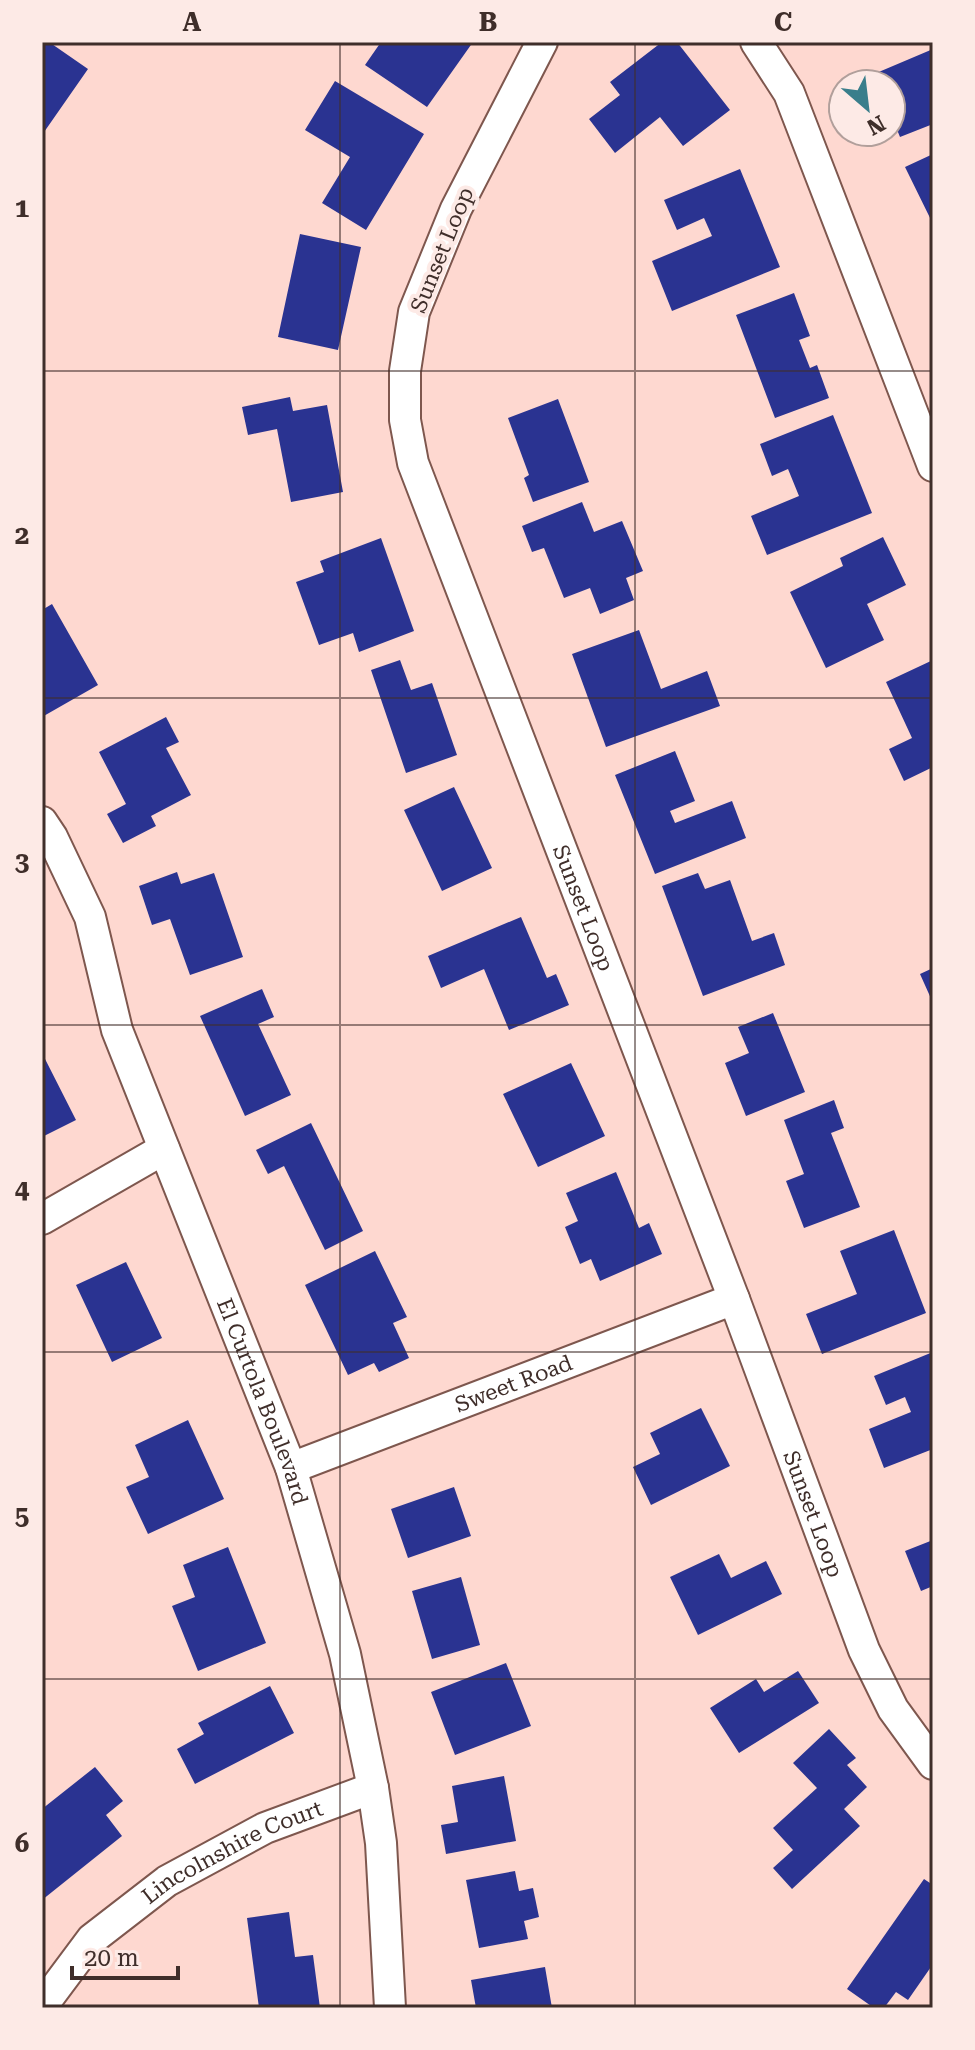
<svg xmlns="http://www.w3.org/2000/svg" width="975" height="2050" font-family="'Roboto Serif',serif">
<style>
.building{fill:#2a3391}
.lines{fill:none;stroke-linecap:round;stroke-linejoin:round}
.street-casing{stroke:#7e574e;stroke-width:34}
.street{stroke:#fff;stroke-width:30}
.grid{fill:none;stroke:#3f2e2a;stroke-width:2;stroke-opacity:0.55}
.labels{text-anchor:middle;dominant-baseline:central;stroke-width:8;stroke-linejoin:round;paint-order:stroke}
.street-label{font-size:22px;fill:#3f2e2a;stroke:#fdeae6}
.neatline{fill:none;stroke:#3f2e2a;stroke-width:3}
.grid-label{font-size:26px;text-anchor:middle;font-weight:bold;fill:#3f2e2a}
</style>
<rect width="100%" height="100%" fill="#fed8d0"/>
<!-- building -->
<path class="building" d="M 42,42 L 49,42 L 88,69 L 42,135 Z
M 381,42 L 473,42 L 427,107 L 365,65 Z
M 662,42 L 677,42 L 730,110 L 683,146 L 660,117 L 615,153 L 589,119 L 620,95 L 610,82 Z
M 933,49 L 933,124 L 900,137 L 891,115 L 891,84 L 878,84 L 874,74 Z
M 335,81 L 424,134 L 366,230 L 322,203 L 350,157 L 305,130 Z
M 933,154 L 933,224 L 905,167 Z
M 740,169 L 780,267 L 672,311 L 652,261 L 712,236 L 704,218 L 677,230 L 664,200 Z
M 300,234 L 361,247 L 338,350 L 278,337 Z
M 794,293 L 810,336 L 799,340 L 810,368 L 817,365 L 829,398 L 775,418 L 736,315 Z
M 290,397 L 293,411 L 327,405 L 343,492 L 291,502 L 277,429 L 248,435 L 242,407 Z
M 558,399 L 589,482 L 533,502 L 524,478 L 529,475 L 508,418 Z
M 833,415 L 872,513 L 767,555 L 751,516 L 799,496 L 788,469 L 772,476 L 760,444 Z
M 582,502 L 594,532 L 622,521 L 643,571 L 626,578 L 634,600 L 600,614 L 590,588 L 564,598 L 544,548 L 532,552 L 522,526 Z
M 883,537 L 906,585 L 867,604 L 884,640 L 826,668 L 790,592 L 843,566 L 840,558 Z
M 381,538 L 414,631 L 359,652 L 353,633 L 319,645 L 296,582 L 324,572 L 320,561 Z
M 52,604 L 98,685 L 42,717 L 42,610 Z
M 639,630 L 661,689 L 707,671 L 720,706 L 606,747 L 572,654 Z
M 400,660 L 411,690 L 432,683 L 457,755 L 406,773 L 371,670 Z
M 933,660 L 933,767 L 904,781 L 889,749 L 912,738 L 886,682 Z
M 166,717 L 179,742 L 166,748 L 191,795 L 151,816 L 156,826 L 123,843 L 107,814 L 126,804 L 99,752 Z
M 675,751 L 695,801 L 670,811 L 675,823 L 732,801 L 746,838 L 655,874 L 615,775 Z
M 454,787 L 492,868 L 442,891 L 404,810 Z
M 177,872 L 181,884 L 214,873 L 243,957 L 190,975 L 170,919 L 152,925 L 139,886 Z
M 698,873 L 705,889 L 730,880 L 752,941 L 774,933 L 785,965 L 703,996 L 662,886 Z
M 521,917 L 547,978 L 556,974 L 569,1005 L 509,1030 L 484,969 L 441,988 L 428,956 Z
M 933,968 L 933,1003 L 920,974 Z
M 262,989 L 274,1017 L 258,1024 L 291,1095 L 245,1116 L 200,1016 Z
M 773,1013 L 805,1092 L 746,1116 L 725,1063 L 749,1053 L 738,1027 Z
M 42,1053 L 76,1120 L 42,1137 Z
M 571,1063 L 605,1136 L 538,1167 L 503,1094 Z
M 834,1100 L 844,1128 L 831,1133 L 860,1207 L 804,1228 L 786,1181 L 804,1174 L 784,1120 Z
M 311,1123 L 363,1231 L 325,1250 L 284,1166 L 268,1174 L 256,1150 Z
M 616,1172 L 639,1228 L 649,1223 L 662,1254 L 600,1281 L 591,1259 L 580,1264 L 565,1227 L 578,1221 L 566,1193 Z
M 894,1230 L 926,1313 L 822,1354 L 806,1314 L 857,1294 L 840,1251 Z
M 375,1251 L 407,1317 L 393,1323 L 409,1358 L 379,1372 L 374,1363 L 348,1375 L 305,1285 Z
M 126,1262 L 162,1338 L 112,1362 L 76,1285 Z
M 933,1352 L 933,1449 L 884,1468 L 869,1429 L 911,1412 L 905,1397 L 886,1405 L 874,1376 Z
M 701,1408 L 730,1466 L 651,1505 L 633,1467 L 660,1454 L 650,1433 Z
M 188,1420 L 224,1499 L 148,1534 L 126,1487 L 149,1477 L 135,1445 Z
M 454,1487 L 471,1536 L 408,1558 L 391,1509 Z
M 933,1540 L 933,1586 L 921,1591 L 905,1551 Z
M 228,1547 L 266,1643 L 198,1671 L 172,1606 L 195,1597 L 183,1565 Z
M 719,1554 L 731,1578 L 766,1561 L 782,1594 L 698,1635 L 670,1577 Z
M 461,1577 L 480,1645 L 432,1659 L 412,1591 Z
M 506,1663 L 531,1726 L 455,1755 L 431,1692 Z
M 798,1671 L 819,1703 L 739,1753 L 710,1708 L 756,1679 L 764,1692 Z
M 270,1686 L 294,1733 L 195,1784 L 177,1749 L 204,1734 L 198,1723 Z
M 829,1729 L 856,1758 L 847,1765 L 867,1787 L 844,1809 L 860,1826 L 792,1889 L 773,1868 L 793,1850 L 773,1828 L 817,1788 L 793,1763 Z
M 95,1767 L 123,1801 L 106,1815 L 122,1836 L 42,1900 L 42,1809 Z
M 504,1776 L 516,1841 L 446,1854 L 441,1825 L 458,1822 L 452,1786 Z
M 515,1871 L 519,1891 L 533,1888 L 539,1917 L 524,1921 L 528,1939 L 479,1948 L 466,1880 Z
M 924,1879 L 933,1885 L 933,1964 L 908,2000 L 896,1992 L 884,2008 L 874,2008 L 847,1989 Z
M 289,1912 L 295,1957 L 313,1955 L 320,2008 L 259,2008 L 247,1918 Z
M 545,1967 L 552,2008 L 476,2008 L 471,1980 Z"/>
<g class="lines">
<!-- street casing -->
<g class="street-casing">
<g id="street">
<path id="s1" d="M 542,42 L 456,209 L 414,312 L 405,371 L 405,420 L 413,463 L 734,1299 L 864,1650 L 893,1709 L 933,1764"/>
<path d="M 756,42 L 789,93 L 933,466"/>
<path id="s2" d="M 42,822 L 52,837 L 90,917 L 117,1030 L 291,1468 L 345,1654 L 373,1788 L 381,1843 L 390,2008"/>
<path d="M 42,1219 L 164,1149"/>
<path id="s3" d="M 291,1468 L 734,1299"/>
<path id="s4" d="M 42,2006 L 92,1939 L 167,1881 L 265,1828 L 373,1788"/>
</g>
</g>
<!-- street -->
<use href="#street" class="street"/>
</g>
<!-- grid -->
<path class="grid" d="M 340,42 L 340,2008M 635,42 L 635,2008M 42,371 L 933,371M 42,698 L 933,698M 42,1025 L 933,1025M 42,1352 L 933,1352M 42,1679 L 933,1679"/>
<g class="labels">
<!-- street labels -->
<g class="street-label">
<text transform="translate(442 250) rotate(-68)">Sunset Loop</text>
<text stroke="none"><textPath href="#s1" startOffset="928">Sunset Loop</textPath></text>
<text stroke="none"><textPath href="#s3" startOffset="238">Sweet Road</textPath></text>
<text stroke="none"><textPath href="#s2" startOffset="622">El Curtola Boulevard</textPath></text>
<text stroke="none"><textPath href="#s1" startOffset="1576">Sunset Loop</textPath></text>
<text stroke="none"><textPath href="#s4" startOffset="250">Lincolnshire Court</textPath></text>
</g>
</g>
<!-- border -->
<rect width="975" height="2050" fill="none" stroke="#fdeae6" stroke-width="88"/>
<!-- north arrow -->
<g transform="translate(867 108) rotate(152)"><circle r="38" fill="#fdeae6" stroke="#b19f9b" stroke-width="2"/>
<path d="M0-6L14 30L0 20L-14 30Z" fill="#397e8b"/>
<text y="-12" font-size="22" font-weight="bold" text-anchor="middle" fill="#3f2e2a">N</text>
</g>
<!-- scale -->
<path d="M72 1966v12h106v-12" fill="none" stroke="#3f2e2a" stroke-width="4"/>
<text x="84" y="1966" font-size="24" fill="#3f2e2a" stroke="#fdeae6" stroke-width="6" paint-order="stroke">20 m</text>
<rect x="44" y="44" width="887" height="1962" class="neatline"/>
<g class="grid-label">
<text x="192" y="31">A</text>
<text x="488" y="31">B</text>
<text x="783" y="31">C</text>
<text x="22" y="217">1</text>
<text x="22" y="544">2</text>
<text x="22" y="871">3</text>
<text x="22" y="1198">4</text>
<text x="22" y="1525">5</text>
<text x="22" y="1852">6</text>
</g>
</svg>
